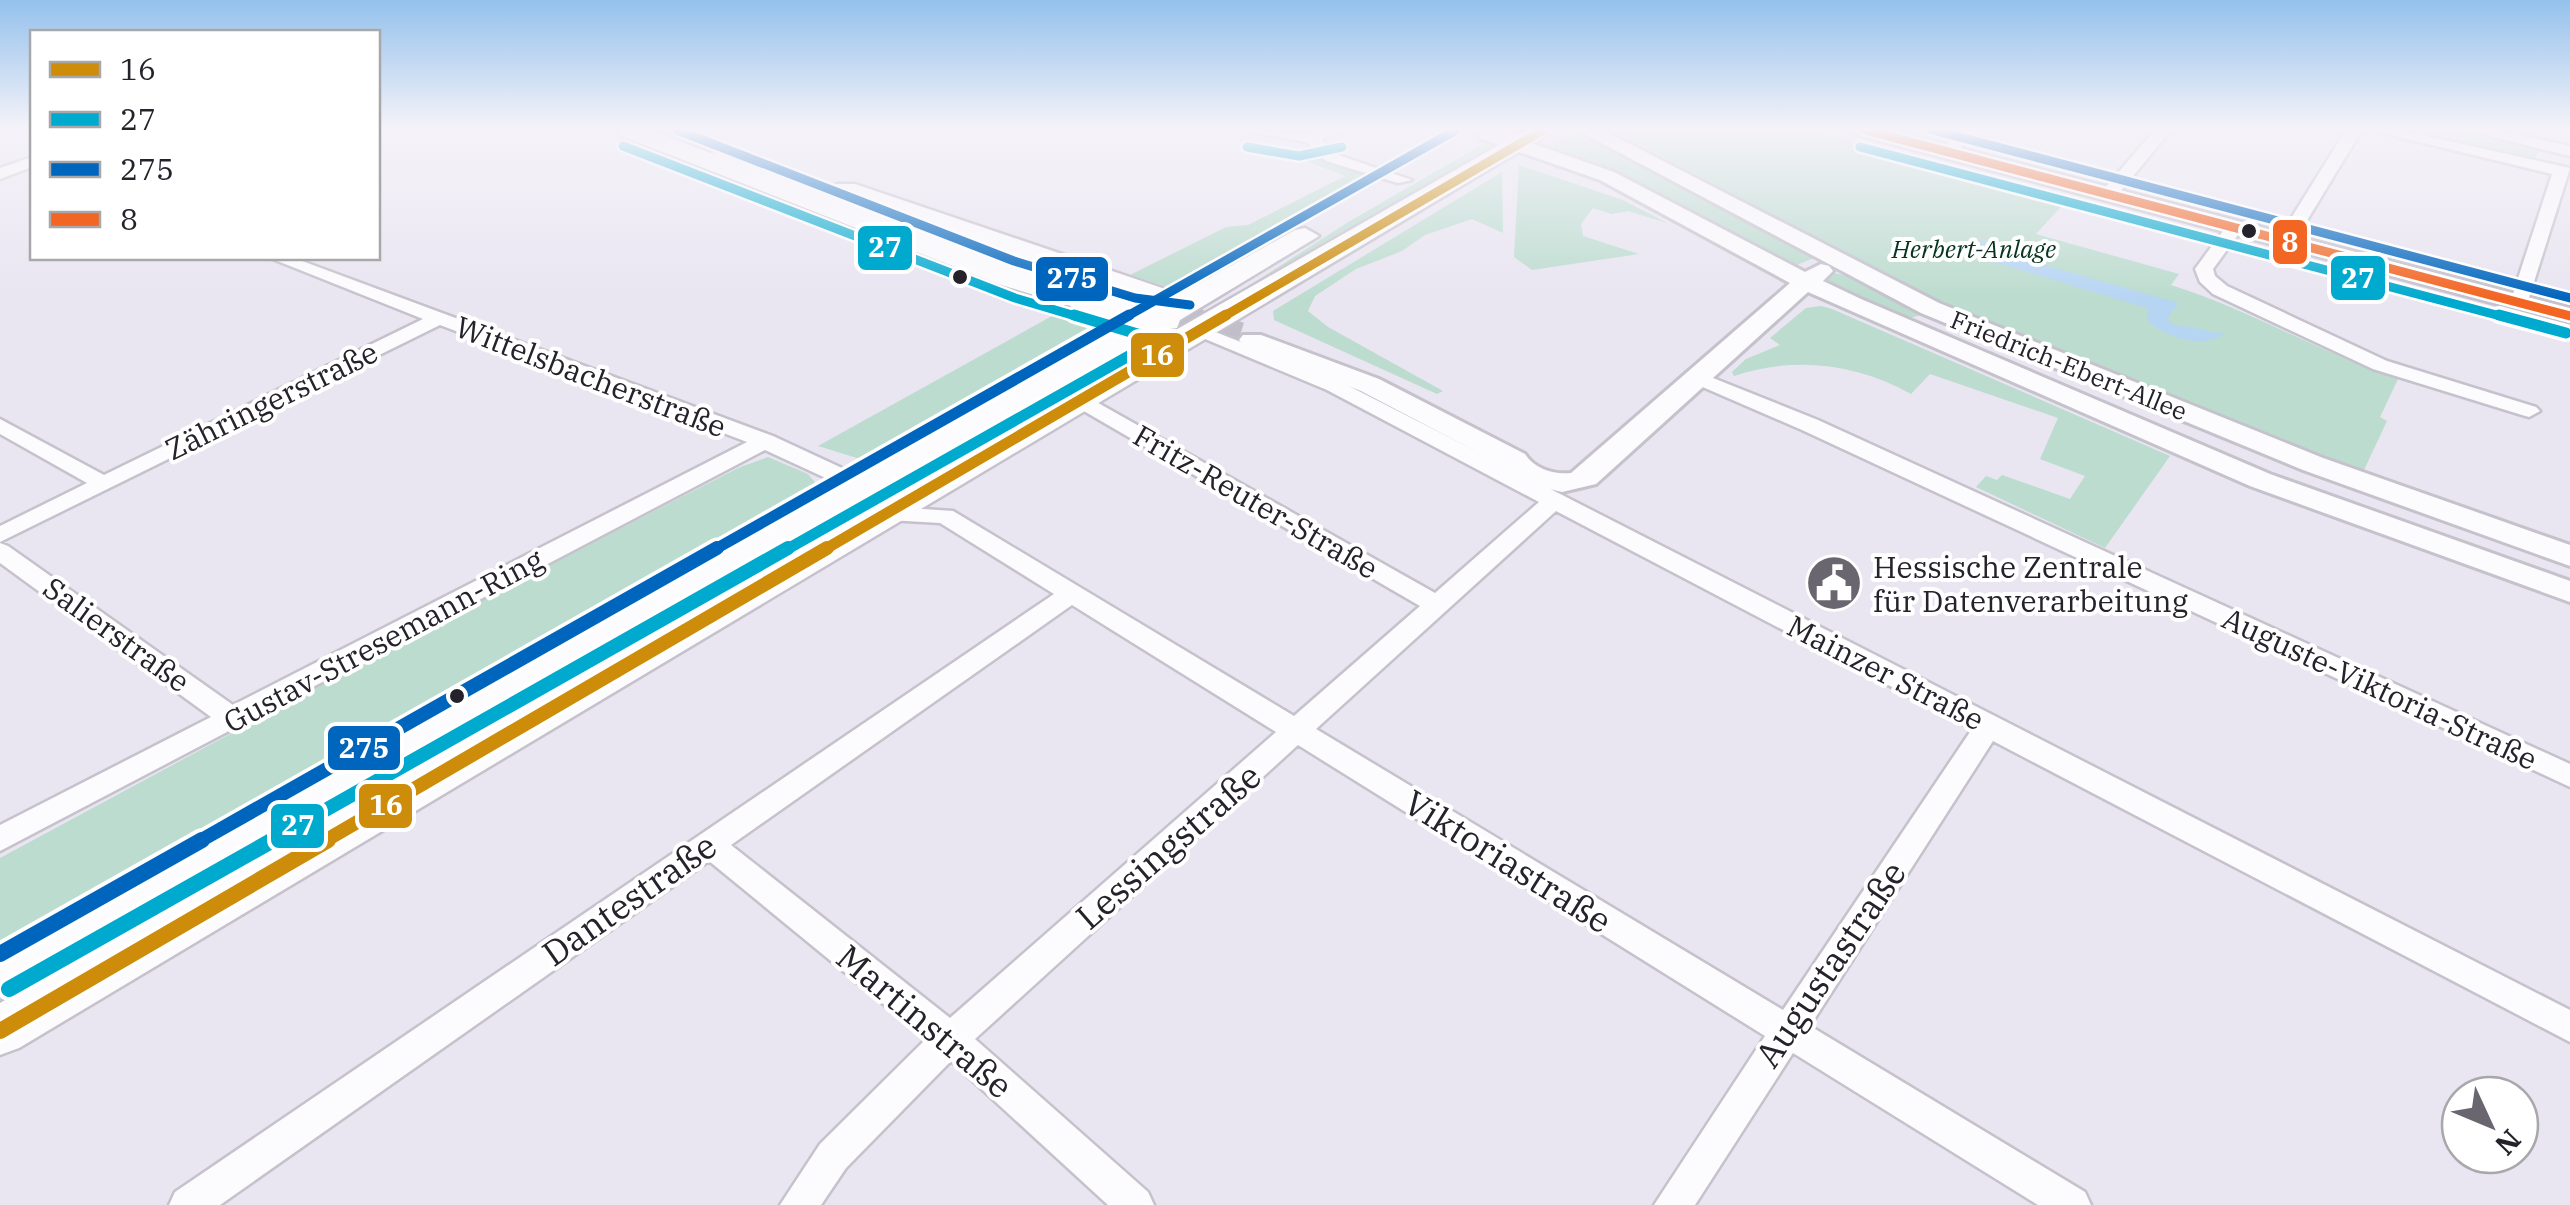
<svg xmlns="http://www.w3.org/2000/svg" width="2570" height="1205" font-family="'IBM Plex Serif',serif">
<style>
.green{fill:#bbdcce}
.water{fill:#b6d5f3}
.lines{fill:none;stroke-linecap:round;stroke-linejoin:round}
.tertiary-tunnel-far1{stroke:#c2bec9;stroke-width:22;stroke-dasharray:22 11;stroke-linecap:butt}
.tertiary-tunnel{stroke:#c2bec9;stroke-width:28;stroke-dasharray:28 14;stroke-linecap:butt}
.minor-casing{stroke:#c6c2cc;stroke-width:5}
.tertiary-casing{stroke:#c6c2cc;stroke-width:6}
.primary-casing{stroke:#c6c2cc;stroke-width:5}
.minor{fill:#fcfbfd;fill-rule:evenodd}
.tertiary{fill:#fcfbfd;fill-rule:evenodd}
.primary{fill:#fcfbfd;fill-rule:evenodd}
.bus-1-far3-casing{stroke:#fff;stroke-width:14}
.bus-1-far2-casing{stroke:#fff;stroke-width:18}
.bus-1-far1-casing{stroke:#fff;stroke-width:21}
.bus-1-casing{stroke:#fff;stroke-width:24}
.bus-2-far3-casing{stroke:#fff;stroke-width:14}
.bus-2-far2-casing{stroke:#fff;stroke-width:18}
.bus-2-far1-casing{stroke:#fff;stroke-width:21}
.bus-2-casing{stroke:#fff;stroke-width:24}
.bus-3-far3-casing{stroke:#fff;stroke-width:14}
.bus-3-far2-casing{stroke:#fff;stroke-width:18}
.bus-3-far1-casing{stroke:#fff;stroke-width:21}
.bus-3-casing{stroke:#fff;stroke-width:24}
.bus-4-casing{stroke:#fff;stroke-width:14}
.bus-1-far3{stroke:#cd8c09;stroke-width:9}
.bus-1-far2{stroke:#cd8c09;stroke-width:11}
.bus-1-far1{stroke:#cd8c09;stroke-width:14}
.bus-1{stroke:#cd8c09;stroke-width:16}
.bus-2-far3{stroke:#00a9ce;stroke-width:9}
.bus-2-far2{stroke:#00a9ce;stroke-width:11}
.bus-2-far1{stroke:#00a9ce;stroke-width:14}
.bus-2{stroke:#00a9ce;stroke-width:16}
.bus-3-far3{stroke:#0065bd;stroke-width:9}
.bus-3-far2{stroke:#0065bd;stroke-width:11}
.bus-3-far1{stroke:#0065bd;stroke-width:14}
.bus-3{stroke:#0065bd;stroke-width:16}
.bus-4{stroke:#f26522;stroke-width:9}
.bus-dot{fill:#25222b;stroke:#fff;stroke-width:4}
.labels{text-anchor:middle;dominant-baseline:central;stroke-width:8;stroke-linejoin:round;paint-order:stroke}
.far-park-label{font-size:25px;font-style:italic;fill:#073420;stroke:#fff}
.far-street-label{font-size:25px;fill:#25222b;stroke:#fff}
.street-label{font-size:30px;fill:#25222b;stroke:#fff}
.poi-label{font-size:30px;fill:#25222b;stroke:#fff;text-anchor:start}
.near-street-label{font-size:35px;fill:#25222b;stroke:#fff}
.line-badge{stroke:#fff;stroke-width:4}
.badge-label{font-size:28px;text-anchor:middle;font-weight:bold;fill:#fff}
</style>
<rect width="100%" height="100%" fill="#e9e5f1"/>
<!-- green -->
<path class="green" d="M 1628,130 L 1810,130 L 2068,199 L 2036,234 L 2179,274 L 2171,285 C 2249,309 2320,354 2399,377 L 2380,417 L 2387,421 L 2363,472 L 2192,406 L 1919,292 L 1620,134 Z
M 2462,130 L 2540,147 L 2534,162 L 2390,131 Z
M 1586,132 L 1819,256 L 1787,269 L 1625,180 L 1548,149 L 1570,135 Z
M 1485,143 L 1493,146 L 1222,303 L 1350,221 Z
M 1283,148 C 1303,148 1345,170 1370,176 L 1176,284 L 1165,286 L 1130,275 L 1226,227 L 1248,225 L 1345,176 L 1277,150 Z
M 1519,165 L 1623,200 L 1667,223 L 1628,211 L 1612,214 L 1593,208 L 1581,224 L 1583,236 L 1639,254 L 1532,270 L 1514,257 Z
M 1502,172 L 1503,233 L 1472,219 L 1425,235 L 1402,251 L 1356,269 L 1315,296 L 1308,311 L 1328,327 L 1443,391 L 1437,394 L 1274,320 L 1273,311 Z
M 1834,273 C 1863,277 1897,296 1920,315 C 1889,328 1847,294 1820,280 Z
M 1821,306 L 1832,309 L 2170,456 L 2105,548 L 1976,487 L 1986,476 L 1997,480 L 2002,475 L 2070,499 L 2085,476 L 2040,459 L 2058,418 L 1930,374 L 1911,394 C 1856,363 1793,356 1734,376 L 1732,372 L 1746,359 L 1780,345 L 1770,338 L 1806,308 Z
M 1061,311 L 1084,322 L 1088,328 L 1080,344 L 873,457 L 857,458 L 818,446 Z
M 768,457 L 808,474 L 818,486 L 812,495 L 492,674 L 462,685 L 394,731 L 0,948 L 0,858 L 421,631 L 738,468 Z
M 553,673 L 568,685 L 0,1015 L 0,992 Z"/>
<!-- water -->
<path class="water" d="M 1980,241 L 2030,256 L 2028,260 L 2178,303 L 2168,318 L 2171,324 L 2225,334 C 2202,349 2166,338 2147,320 L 2147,308 L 1967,254 Z"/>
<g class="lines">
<!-- tertiary-tunnel-far1 -->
<path class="tertiary-tunnel-far1" d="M 1118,298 L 1181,318"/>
<!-- tertiary-tunnel -->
<path class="tertiary-tunnel" d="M 1173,315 L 1252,340"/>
<!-- minor casing -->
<g class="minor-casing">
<path id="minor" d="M 1242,130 L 1299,134 L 1346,130 L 1321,139 L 1338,155 L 1412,180 L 1398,183 L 1326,161 L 1306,142 Z
M 1493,130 L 1511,130 L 1527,144 L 1513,147 Z
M 1962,130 L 1979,130 L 1953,155 L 1941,155 L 1941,149 Z
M 2155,130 L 2171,130 L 2115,198 L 2103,198 L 2103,190 Z
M 2346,130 L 2362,130 L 2292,245 L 2280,245 L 2277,241 Z
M 2370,130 L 2399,130 L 2570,168 L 2526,307 L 2519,309 L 2510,303 L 2552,174 Z
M 2465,130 L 2495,130 L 2570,146 L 2570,156 Z
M 32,157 L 32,167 L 0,179 L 0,168 Z
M 2234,223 L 2243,228 L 2213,269 L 2215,276 L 2227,286 L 2387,361 L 2536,407 L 2540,411 L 2529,417 L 2522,415 L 2373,369 L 2213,294 L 2200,282 L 2195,269 L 2228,224 Z
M 270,258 L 294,258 L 773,436 L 885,488 L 894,502 L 893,507 L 953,511 L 1294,716 L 1420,606 L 1070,403 L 1067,399 L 1070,395 L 1084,395 L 1435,593 L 1539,502 L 1327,390 L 1186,331 L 1189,327 L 1203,327 L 1341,382 L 2570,1010 L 2570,1042 L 1993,741 L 1810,1026 L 2085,1192 L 2091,1205 L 2038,1205 L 1793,1053 L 1695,1205 L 1654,1205 L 1765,1036 L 1298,745 L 975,1039 L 1148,1192 L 1154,1205 L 1108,1205 L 951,1061 L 846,1168 L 821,1205 L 780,1205 L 820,1144 L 926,1039 L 709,861 L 220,1205 L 169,1205 L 175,1192 L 1054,594 L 940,523 L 871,519 L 869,498 L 765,450 L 0,851 L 0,825 L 211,717 L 0,563 L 0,543 L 8,546 L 233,705 L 747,442 L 440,325 L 0,542 L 0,526 L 87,483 L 0,434 L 0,419 L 104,475 L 423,319 ZM 1556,511 L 1972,729 L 1783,1010 L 1316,729 ZM 1072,605 L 1276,732 L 950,1018 L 731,845 Z
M 1698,372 L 1818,420 L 2570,764 L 2570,787 L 1802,430 L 1691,382 L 1691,374 Z"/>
</g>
<!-- tertiary casing -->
<g class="tertiary-casing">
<path id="tertiary" d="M 1479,130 L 1494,130 L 1614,172 L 1805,272 L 1821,264 L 1829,266 L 1833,271 L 1823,281 L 1861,299 L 2270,474 L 2570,581 L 2570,602 L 2250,486 L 1808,292 L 1596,484 L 1562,492 L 1529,484 L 1483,455 L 1361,391 L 1243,345 L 1239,340 L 1243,335 L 1261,335 L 1379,379 L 1525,454 C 1534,468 1552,475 1571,473 L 1790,283 L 1600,180 L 1479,138 Z
M 1577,130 L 1603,130 L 1939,303 L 2323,458 L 2570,545 L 2570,566 L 2303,470 L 1921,313 Z
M 1854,130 L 1888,130 L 2570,308 L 2570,323 L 1857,134 Z
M 722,146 L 930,228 L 1127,293 L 1130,298 L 1127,303 L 1109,303 L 914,238 L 715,156 L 712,152 Z"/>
</g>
<!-- primary casing -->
<g class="primary-casing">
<path id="primary" d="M 617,130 L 651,130 L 1018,272 L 1152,309 L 1157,307 L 837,196 L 833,190 L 837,184 L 855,184 L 1180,294 L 1295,230 L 1305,228 L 1319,236 L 1180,320 L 1177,328 L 1163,330 L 18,990 L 0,996 L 0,948 L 1127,323 L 998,284 L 620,135 Z
M 1525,130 L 1555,130 L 19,1048 L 0,1055 L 0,1003 Z"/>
</g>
<!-- minor -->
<use href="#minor" class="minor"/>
<!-- tertiary -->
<use href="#tertiary" class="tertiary"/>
<!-- primary -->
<use href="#primary" class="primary"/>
<!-- bus-1-far3 casing -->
<g class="bus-1-far3-casing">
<path id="bus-1-far3" d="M 1221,318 L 1543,130"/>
</g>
<!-- bus-1-far2 casing -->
<g class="bus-1-far2-casing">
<path id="bus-1-far2" d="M 822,551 L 1226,315"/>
</g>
<!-- bus-1-far1 casing -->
<g class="bus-1-far1-casing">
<path id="bus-1-far1" d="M 323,842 L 827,548"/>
</g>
<!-- bus-1 casing -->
<g class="bus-1-casing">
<path id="bus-1" d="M 0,1031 L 328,840"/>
</g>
<!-- bus-2-far3 casing -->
<g class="bus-2-far3-casing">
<path id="bus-2-far3" d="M 623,146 L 1015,298 L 1082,318
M 1247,147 L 1299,156 L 1342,147
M 1860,147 L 2508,318"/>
</g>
<!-- bus-2-far2 casing -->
<g class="bus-2-far2-casing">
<path id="bus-2-far2" d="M 1074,315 L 1151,338
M 2499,315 L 2566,333
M 784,551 L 1164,336"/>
</g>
<!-- bus-2-far1 casing -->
<g class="bus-2-far1-casing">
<path id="bus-2-far1" d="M 269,842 L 788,548"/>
</g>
<!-- bus-2 casing -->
<g class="bus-2-casing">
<path id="bus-2" d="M 9,989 L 273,840"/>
</g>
<!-- bus-3-far3 casing -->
<g class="bus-3-far3-casing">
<path id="bus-3-far3" d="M 677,130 L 1014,261 L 1135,298 L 1190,305
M 1933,130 L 2570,298
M 1124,318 L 1456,130"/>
</g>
<!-- bus-3-far2 casing -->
<g class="bus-3-far2-casing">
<path id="bus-3-far2" d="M 712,551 L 1129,315"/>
</g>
<!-- bus-3-far1 casing -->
<g class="bus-3-far1-casing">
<path id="bus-3-far1" d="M 198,842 L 717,548"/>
</g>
<!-- bus-3 casing -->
<g class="bus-3-casing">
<path id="bus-3" d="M 0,954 L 202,840"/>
</g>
<!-- bus-4 casing -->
<g class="bus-4-casing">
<path id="bus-4" d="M 1865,130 L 2570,316"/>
</g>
<!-- bus-1-far3 -->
<use href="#bus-1-far3" class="bus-1-far3"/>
<!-- bus-1-far2 -->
<use href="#bus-1-far2" class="bus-1-far2"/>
<!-- bus-1-far1 -->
<use href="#bus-1-far1" class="bus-1-far1"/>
<!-- bus-1 -->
<use href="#bus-1" class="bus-1"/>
<!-- bus-2-far3 -->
<use href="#bus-2-far3" class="bus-2-far3"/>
<!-- bus-2-far2 -->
<use href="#bus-2-far2" class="bus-2-far2"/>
<!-- bus-2-far1 -->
<use href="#bus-2-far1" class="bus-2-far1"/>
<!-- bus-2 -->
<use href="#bus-2" class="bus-2"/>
<!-- bus-3-far3 -->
<use href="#bus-3-far3" class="bus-3-far3"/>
<!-- bus-3-far2 -->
<use href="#bus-3-far2" class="bus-3-far2"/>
<!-- bus-3-far1 -->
<use href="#bus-3-far1" class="bus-3-far1"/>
<!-- bus-3 -->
<use href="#bus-3" class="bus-3"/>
<!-- bus-4 -->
<use href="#bus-4" class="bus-4"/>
</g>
<!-- sky -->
<linearGradient id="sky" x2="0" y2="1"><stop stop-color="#94c1ec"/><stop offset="0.43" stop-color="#f5f3f9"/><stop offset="1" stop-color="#f5f3f9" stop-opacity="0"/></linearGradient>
<rect width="2570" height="299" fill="url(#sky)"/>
<!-- icons -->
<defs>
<g id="civic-disc" transform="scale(2.875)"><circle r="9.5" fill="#6a6670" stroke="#fff"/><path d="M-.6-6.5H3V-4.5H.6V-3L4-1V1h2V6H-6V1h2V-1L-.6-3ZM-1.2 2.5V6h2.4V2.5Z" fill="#fff"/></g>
</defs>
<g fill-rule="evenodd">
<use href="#civic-disc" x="1834" y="583"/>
</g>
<!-- markers -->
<g class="bus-dot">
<circle cx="2249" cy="231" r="9"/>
<circle cx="960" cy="277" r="9"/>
<circle cx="457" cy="696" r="9"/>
</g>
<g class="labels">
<!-- far-park labels -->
<g class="far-park-label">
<text x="1974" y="248">Herbert-Anlage</text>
</g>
<!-- far-street labels -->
<g class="far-street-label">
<text transform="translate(2069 365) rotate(22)">Friedrich-Ebert-Allee</text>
</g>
<!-- street labels -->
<g class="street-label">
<text transform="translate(591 376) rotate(21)">Wittelsbacherstraße</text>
<text transform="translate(271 400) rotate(-26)">Zähringerstraße</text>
<text transform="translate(1256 501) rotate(30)">Fritz-Reuter-Straße</text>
<text transform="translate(117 634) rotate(36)">Salierstraße</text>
<text transform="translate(383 640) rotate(-28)">Gustav-Stresemann-Ring</text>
<text transform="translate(1886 672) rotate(27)">Mainzer Straße</text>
<text transform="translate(2380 688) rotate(25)">Auguste-Viktoria-Straße</text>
</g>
<!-- poi labels -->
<g class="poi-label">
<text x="1873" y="566">Hessische Zentrale<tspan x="1873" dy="34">für Datenverarbeitung</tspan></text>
</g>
<!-- near-street labels -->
<g class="near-street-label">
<text transform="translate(1168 846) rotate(-41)">Lessingstraße</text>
<text transform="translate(1508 861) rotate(32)">Viktoriastraße</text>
<text transform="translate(629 899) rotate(-35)">Dantestraße</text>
<text transform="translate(1830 964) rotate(-56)">Augustastraße</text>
<text transform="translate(925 1021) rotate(40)">Martinstraße</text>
</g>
</g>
<g class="line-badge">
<rect x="2271" y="218" width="38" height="48" rx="10" fill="#f26522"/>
<rect x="856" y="224" width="58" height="48" rx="10" fill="#00a9ce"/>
<rect x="2329" y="254" width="58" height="48" rx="10" fill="#00a9ce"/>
<rect x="1034" y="255" width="76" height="48" rx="10" fill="#0065bd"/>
<rect x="1129" y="331" width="57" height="48" rx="10" fill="#cd8c09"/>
<rect x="326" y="724" width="76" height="48" rx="10" fill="#0065bd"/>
<rect x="357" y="782" width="57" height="48" rx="10" fill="#cd8c09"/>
<rect x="269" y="802" width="57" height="48" rx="10" fill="#00a9ce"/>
</g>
<g class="badge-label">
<text x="2290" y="252">8</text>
<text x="885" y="257">27</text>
<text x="2358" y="288">27</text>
<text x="1072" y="288">275</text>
<text x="1157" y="365">16</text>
<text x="364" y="758">275</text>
<text x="386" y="815">16</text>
<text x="298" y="835">27</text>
</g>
<!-- legend -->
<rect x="30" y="30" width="350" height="230" fill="#ffffff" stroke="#a8a7aa" stroke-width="2.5"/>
<rect x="50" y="62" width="50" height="15" fill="#cd8c09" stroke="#a8a7aa" stroke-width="2.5"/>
<text x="120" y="80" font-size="30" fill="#25222b">16</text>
<rect x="50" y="112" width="50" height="15" fill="#00a9ce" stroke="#a8a7aa" stroke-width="2.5"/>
<text x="120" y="130" font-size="30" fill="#25222b">27</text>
<rect x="50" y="162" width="50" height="15" fill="#0065bd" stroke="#a8a7aa" stroke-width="2.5"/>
<text x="120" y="180" font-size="30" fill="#25222b">275</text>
<rect x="50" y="212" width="50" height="15" fill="#f26522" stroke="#a8a7aa" stroke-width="2.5"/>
<text x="120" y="230" font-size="30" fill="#25222b">8</text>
<!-- north arrow -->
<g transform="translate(2490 1125) rotate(134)"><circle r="48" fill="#ffffff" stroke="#a8a7aa" stroke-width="2.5"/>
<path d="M0-8L18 38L0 25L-18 38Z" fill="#6a6670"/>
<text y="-15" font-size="28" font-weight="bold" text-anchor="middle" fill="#25222b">N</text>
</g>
</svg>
